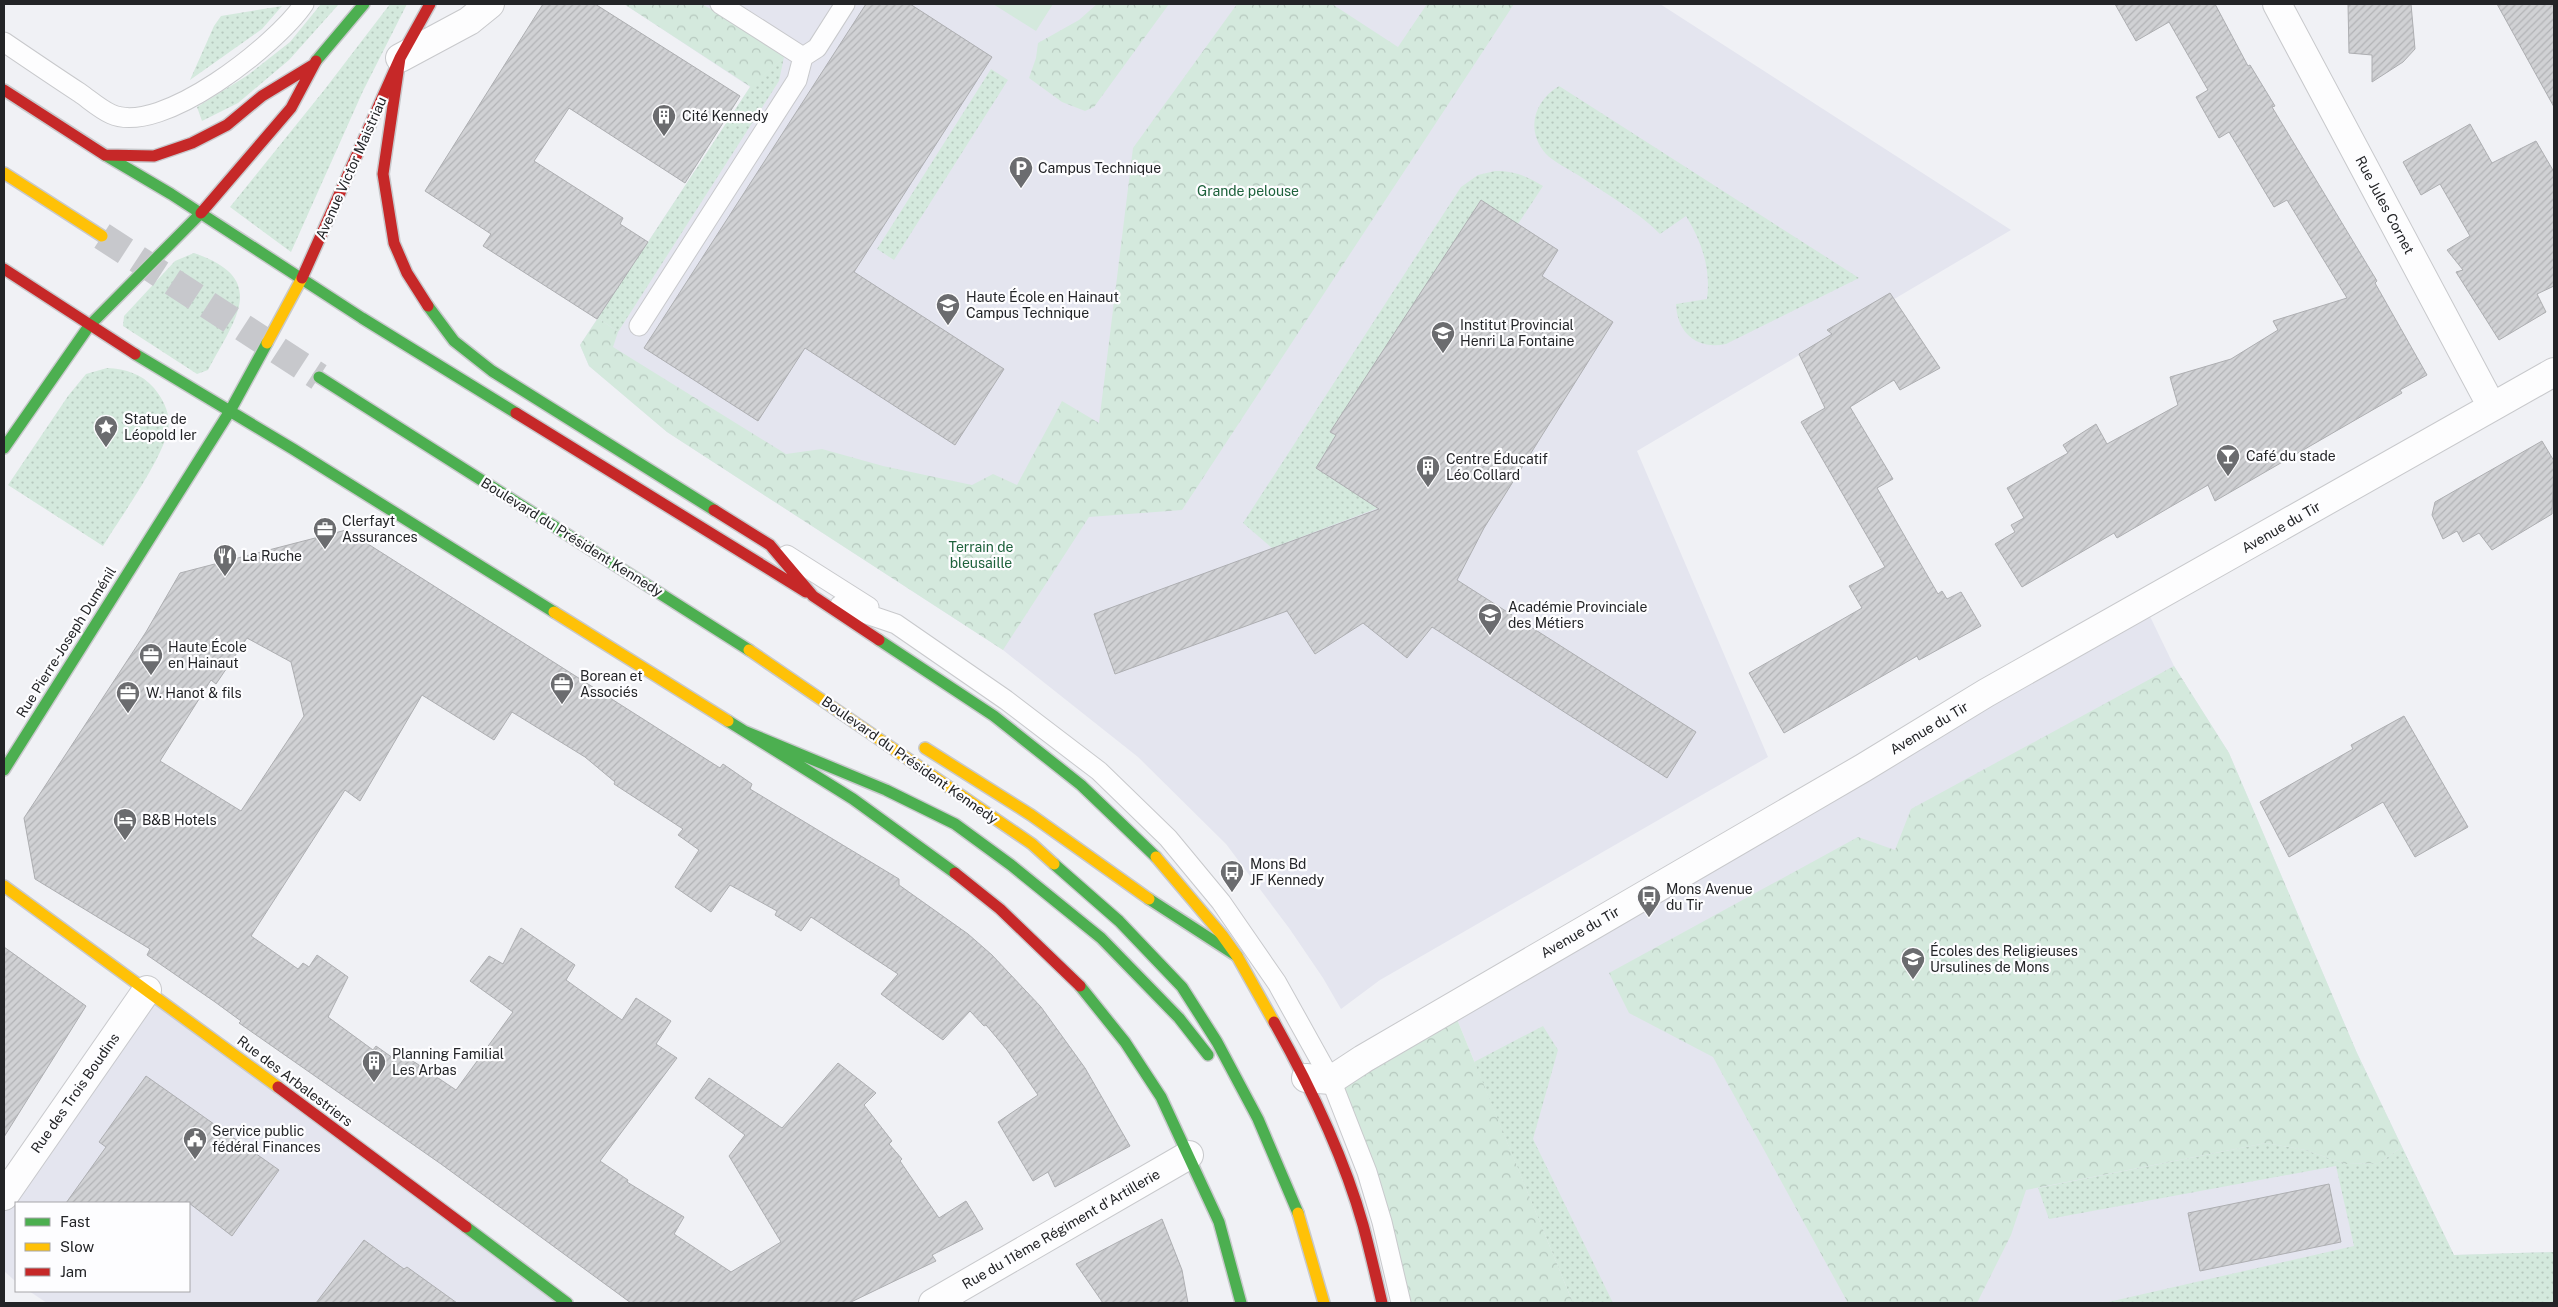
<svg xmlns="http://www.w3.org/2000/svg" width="2558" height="1307" font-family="'Public Sans',sans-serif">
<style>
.built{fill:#e4e5ef}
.grass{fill:url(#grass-dots)}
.forest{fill:url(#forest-crowns)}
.garden{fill:#d4e9dd}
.building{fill:url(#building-hatch);stroke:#adaeb1;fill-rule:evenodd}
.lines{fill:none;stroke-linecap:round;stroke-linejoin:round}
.highway-tunnel{stroke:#c7c8cc;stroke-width:28;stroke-dasharray:28 14;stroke-linecap:butt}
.lane-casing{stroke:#c8c9cc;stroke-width:21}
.street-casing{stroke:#c8c9cc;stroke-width:30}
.fast-casing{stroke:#c8c9cc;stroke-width:14}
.slow-casing{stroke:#c8c9cc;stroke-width:14}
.jam-casing{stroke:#c8c9cc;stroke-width:14}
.lane{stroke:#fdfdfe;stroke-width:19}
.street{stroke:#fdfdfe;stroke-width:28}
.fast{stroke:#4caf50;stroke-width:11}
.slow{stroke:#ffc107;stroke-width:11}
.jam{stroke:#c62828;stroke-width:11}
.labels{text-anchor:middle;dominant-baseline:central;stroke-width:4.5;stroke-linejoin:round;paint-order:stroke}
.poi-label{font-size:14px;fill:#232427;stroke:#fdfdff;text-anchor:start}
.street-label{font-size:14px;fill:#232427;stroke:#fdfdff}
.park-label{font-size:14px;fill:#1d613b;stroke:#fdfdff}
</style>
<defs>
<pattern id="grass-dots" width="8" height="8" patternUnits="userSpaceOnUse" patternTransform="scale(1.25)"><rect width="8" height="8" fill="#d4e9dd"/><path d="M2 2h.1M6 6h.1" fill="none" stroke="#b6c8be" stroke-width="1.8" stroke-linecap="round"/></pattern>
<pattern id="forest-crowns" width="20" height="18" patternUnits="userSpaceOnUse" patternTransform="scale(1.25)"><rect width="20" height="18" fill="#d4e9dd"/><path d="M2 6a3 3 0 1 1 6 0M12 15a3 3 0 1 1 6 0" fill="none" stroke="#b6c8be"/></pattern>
<pattern id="building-hatch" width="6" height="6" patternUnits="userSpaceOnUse" patternTransform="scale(1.25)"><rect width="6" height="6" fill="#d0d1d4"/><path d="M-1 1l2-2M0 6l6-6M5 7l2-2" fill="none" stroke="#b2b3b6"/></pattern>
</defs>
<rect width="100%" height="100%" fill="#f0f1f5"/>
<!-- built -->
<path class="built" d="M 624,4 L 1660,4 L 2011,230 L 1637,451 L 1768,757 L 1380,980 L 1341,1009 L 1323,978 L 1289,928 L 1226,844 L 1138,757 L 1003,650 L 667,432 L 589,366 L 580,345 L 750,87 Z
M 2144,604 L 2174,666 L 2229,753 L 2357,1053 L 2454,1255 L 2554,1252 L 2554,1303 L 1573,1303 L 1452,1007 Z
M 147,990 L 567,1303 L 47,1303 L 29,1291 L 189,1291 L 189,1203 L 16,1203 L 16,1281 L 14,1280 L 4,1271 L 4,1196 Z"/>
<!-- grass -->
<path class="grass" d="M 321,4 L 339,4 L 289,60 L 238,103 L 202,121 L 197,107 L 248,75 L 290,42 Z
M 390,4 L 407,4 L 363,91 L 291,252 L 230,207 L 325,89 Z
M 282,6 L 262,29 L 190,80 L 214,26 L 221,16 Z
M 784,57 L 779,81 L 618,332 L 598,318 L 750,87 Z
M 991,69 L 1008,80 L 894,260 L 877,249 Z
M 1559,86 L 1581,100 L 1859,278 L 1726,344 C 1697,350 1677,333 1676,304 L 1707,299 C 1711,269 1702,242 1686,216 L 1660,234 C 1636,210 1606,194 1578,175 C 1568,169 1554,162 1546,154 C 1525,130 1534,101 1559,86 Z
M 1495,171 C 1514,171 1527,176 1543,186 L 1518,224 L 1330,432 L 1336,435 L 1316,468 L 1378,508 L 1272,548 L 1243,523 L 1461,187 L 1478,175 Z
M 194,253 C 270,279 235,319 208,370 L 197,374 L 123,326 L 124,316 L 175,261 Z
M 107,368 C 126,369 142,374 154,388 C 164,400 171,415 168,430 C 162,460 120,518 103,546 L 8,485 L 68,396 L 86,374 Z
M 1543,1026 L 1558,1050 L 1533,1139 L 1613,1303 L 1573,1303 L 1474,1062 Z
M 2266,1143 L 2305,1150 L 2346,1164 L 2379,1163 L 2402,1147 L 2454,1255 L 2554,1252 L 2554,1303 L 2104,1303 L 2354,1246 L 2336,1166 L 2049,1219 L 2038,1188 Z"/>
<!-- forest -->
<path class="forest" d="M 624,4 L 701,4 L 721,14 L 784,57 L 751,87 Z
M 1097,4 L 1169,4 L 1094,107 L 1085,111 L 1062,102 L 1029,78 L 1036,58 L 1038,43 L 1079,20 Z
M 1237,4 L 1332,4 L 1398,47 L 1427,4 L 1514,4 L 1182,510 L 1089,517 L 1003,650 L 667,432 L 589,366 L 580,345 L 598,318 L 618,332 L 613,347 L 786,454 L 822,449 L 883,466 L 972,485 L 993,474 L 1017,485 L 1062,401 L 1099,423 L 1133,148 Z
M 2174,666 L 2229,753 L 2357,1053 L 2402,1147 L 2379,1163 L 2346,1164 L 2305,1150 L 2266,1143 L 2026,1190 L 2011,1235 L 1977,1303 L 1848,1303 L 1713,1057 L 1629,1013 L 1609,973 L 1858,837 L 1895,850 L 1911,809 Z
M 1452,1007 L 1573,1303 L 1401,1303 L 1331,1080 Z"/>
<!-- garden -->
<path class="garden" d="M 993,4 L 1053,4 L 1036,31 Z"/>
<!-- building -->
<path class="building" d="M 543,4 L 595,4 L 740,96 L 685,183 L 569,108 L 534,161 L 623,218 L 620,224 L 648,242 L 597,319 L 483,246 L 491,234 L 425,191 Z
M 866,4 L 910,4 L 992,57 L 854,272 L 1004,369 L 955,445 L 805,348 L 758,421 L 644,348 Z
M 2115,4 L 2215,4 L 2248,66 L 2250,65 L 2275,106 L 2272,107 L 2377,281 L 2375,283 L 2427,375 L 2400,390 L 2402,393 L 2369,412 L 2215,501 L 2208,485 L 2117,538 L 2114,533 L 2022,587 L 1995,544 L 2015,532 L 2011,525 L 2024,518 L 2007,488 L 2068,453 L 2063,445 L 2096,424 L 2107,444 L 2178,405 L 2170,377 L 2231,359 L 2278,330 L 2273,321 L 2347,298 L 2287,200 L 2274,207 L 2229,132 L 2219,138 L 2196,97 L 2208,90 L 2169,22 L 2136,41 Z
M 2348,4 L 2411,4 L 2415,49 L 2403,62 L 2372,82 L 2372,55 L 2349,53 Z
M 2497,4 L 2554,4 L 2554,107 Z
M 2470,124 L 2492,163 L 2536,141 L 2554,172 L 2554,286 L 2537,294 L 2546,312 L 2499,340 L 2456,272 L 2463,270 L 2447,250 L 2470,236 L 2440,184 L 2421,195 L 2403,162 Z
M 1481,200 L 1558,250 L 1542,276 L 1613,322 L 1484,528 L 1457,580 L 1696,732 L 1667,778 L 1432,627 L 1407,658 L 1363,623 L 1315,654 L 1287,611 L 1115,674 L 1094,614 L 1379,509 L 1316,468 L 1336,435 L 1330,432 Z
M 1890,293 L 1940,368 L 1900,390 L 1894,380 L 1850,407 L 1893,479 L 1877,488 L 1938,594 L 1942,591 L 1947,599 L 1961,592 L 1981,626 L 1919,660 L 1917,656 L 1784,733 L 1749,673 L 1862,608 L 1849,586 L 1885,567 L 1801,422 L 1825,408 L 1799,354 L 1832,334 L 1827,330 Z
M 2542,441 L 2554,461 L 2552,514 L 2492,550 L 2479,533 L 2463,542 L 2457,531 L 2443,539 L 2432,515 L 2435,502 Z
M 346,530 L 720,768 L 723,764 L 752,784 L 750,789 L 899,879 L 899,885 L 968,934 L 992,955 L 1041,1007 L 1085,1068 L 1130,1146 L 1055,1187 L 1048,1172 L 1033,1181 L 998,1122 L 1038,1095 L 1007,1050 L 986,1025 L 984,1026 L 970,1011 L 943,1040 L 881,994 L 898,974 L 811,917 L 801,931 L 775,915 L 777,911 L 730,885 L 711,912 L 675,887 L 699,850 L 678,835 L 683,829 L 614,784 L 615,782 L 585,757 L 512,712 L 494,740 L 422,695 L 360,801 L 345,790 L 251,936 L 298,969 L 303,963 L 309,967 L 317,955 L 348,977 L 328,1017 L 373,1050 L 376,1046 L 393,1058 L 398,1051 L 456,1090 L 513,1012 L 470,981 L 489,956 L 503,964 L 521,928 L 575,965 L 566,980 L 622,1020 L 636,998 L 671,1021 L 656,1044 L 677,1058 L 600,1161 L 628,1180 L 627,1182 L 684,1217 L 674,1234 L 731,1272 L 781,1242 L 729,1156 L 745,1135 L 695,1098 L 709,1078 L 782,1128 L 838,1063 L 876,1093 L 864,1105 L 892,1141 L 889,1144 L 902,1159 L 900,1161 L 939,1218 L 966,1201 L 983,1229 L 932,1255 L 936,1261 L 849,1303 L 631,1303 L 441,1164 L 239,1023 L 241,1021 L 215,1002 L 147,955 L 150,949 L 35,879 L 24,818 L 146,632 L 180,573 ZM 247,638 L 291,662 L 304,716 L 241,811 L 160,761 L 211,680 L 216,684 Z
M 2404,716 L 2468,827 L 2415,857 L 2383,802 L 2289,857 L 2260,802 L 2353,749 L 2351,745 Z
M 4,947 L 86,1006 L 4,1137 Z
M 146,1076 L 279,1170 L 232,1236 L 189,1203 L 66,1203 L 106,1147 L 99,1142 Z
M 2329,1184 L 2341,1242 L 2200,1271 L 2188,1213 Z
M 1162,1219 L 1182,1270 L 1188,1303 L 1103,1303 L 1076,1264 Z
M 364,1240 L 404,1269 L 407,1267 L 457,1303 L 316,1303 Z"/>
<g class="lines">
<!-- highway-tunnel -->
<path class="highway-tunnel" d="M 102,236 L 319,377"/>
<!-- lane casing -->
<g class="lane-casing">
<path id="lane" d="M 720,4 L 803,57
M 4,42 C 29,59 54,76 80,93 C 90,100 100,109 111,114 C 161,137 277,44 304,4
M 639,326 L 797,80 L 803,57 L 817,48 L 845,4
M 787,555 L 869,607
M 840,605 L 896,624 L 1006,700 L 1099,771 L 1168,838 L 1221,902 L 1277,983 L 1331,1080 L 1367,1172 L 1382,1222 L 1401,1303"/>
</g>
<!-- street casing -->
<g class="street-casing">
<path id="street" d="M 2277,4 L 2492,407
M 400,58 L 469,21 L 490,4
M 1306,1078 L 1331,1080 L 1363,1059 L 1863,768 L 1986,693 L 2554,372
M 4,1196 L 147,990
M 933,1303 L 1189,1155"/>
</g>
<!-- fast casing -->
<g class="fast-casing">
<path id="fast" d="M 316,61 L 364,4
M 105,155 L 171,194 L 362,318 L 516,413
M 428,306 L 454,341 L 492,371 L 714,510
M 135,354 L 293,449 L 554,612
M 319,377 L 749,650
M 4,448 L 89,326 L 201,213
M 879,640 L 994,716 L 1081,785 L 1156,857
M 728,721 L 853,799 L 955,873
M 744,731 L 886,790 L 955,824 L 1011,865 L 1101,938 L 1179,1018 L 1208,1055
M 4,770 L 230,411 L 267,343
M 1054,864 L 1119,921 L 1182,987 L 1217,1042 L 1258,1119 L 1298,1213
M 1149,899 L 1237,956
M 1080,986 L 1125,1042 L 1161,1097 L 1219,1222 L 1241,1303
M 466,1227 L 567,1303"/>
</g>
<!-- slow casing -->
<g class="slow-casing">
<path id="slow" d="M 4,173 L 102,236
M 267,343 L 302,278
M 554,612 L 728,721
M 749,650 L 1032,844 L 1054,864
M 925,748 L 1031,815 L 1149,899
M 1156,857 L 1222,935 L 1237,956 L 1274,1022
M 4,886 L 278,1087
M 1298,1213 L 1324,1303"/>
</g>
<!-- jam casing -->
<g class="jam-casing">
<path id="jam" d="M 400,58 L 383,174 L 394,243 L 407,273 L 428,306
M 4,90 L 105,155 L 154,156 L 192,143 L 227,125 L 262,96 L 313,65
M 201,213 L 291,108 L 316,61
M 4,269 L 135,354
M 302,278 L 400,58 L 430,4
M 516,413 L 806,592
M 714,510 L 770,545 L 813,596 L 879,640
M 955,873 L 1000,909 L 1080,986
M 1274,1022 C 1310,1086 1343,1154 1363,1225 C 1370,1251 1376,1277 1382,1303
M 278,1087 L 466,1227"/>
</g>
<!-- lane -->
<use href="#lane" class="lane"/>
<!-- street -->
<use href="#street" class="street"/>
<!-- fast -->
<use href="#fast" class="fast"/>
<!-- slow -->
<use href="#slow" class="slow"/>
<!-- jam -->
<use href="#jam" class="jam"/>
</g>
<!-- icons -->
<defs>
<g id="building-pin" transform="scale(1.25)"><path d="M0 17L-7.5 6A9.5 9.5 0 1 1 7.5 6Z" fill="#6b6c6f" stroke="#fdfdff"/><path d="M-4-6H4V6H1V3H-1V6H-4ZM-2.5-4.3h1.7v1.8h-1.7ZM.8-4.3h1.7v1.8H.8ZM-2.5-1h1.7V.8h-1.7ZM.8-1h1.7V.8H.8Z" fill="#fff"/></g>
<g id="parking-pin" transform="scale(1.25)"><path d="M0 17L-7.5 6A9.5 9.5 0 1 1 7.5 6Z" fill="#6b6c6f" stroke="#fdfdff"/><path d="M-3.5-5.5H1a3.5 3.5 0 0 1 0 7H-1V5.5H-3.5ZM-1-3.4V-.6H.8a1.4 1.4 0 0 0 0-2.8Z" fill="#fff"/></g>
<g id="university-pin" transform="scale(1.25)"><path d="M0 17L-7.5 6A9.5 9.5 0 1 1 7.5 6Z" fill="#6b6c6f" stroke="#fdfdff"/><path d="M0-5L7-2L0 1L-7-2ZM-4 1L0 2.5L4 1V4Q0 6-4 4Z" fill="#fff"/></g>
<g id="school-pin" transform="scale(1.25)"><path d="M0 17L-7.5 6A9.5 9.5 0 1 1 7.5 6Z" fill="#6b6c6f" stroke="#fdfdff"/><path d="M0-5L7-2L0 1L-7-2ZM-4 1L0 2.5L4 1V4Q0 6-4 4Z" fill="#fff"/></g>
<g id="sight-pin" transform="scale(1.25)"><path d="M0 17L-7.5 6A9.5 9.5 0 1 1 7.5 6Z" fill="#6b6c6f" stroke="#fdfdff"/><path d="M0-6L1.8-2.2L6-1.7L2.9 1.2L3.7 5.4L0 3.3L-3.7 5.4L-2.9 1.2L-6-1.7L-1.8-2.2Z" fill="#fff"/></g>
<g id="bar-pin" transform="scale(1.25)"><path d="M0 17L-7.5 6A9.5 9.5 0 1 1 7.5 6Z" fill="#6b6c6f" stroke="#fdfdff"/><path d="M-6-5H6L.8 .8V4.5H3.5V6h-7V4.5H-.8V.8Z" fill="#fff"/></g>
<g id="office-pin" transform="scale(1.25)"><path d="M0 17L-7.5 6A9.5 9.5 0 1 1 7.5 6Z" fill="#6b6c6f" stroke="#fdfdff"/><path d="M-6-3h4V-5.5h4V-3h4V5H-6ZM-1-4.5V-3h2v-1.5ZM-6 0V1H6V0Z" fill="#fff"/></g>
<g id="restaurant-pin" transform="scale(1.25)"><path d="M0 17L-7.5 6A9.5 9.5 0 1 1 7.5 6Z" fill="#6b6c6f" stroke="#fdfdff"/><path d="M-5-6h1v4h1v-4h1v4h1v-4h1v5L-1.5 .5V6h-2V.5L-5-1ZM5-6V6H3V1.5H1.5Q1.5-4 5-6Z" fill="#fff"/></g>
<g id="hotel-pin" transform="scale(1.25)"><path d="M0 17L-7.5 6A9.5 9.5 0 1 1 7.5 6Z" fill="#6b6c6f" stroke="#fdfdff"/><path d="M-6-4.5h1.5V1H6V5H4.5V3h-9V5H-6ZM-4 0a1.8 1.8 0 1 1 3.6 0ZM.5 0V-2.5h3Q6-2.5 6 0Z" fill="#fff"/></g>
<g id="bus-pin" transform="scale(1.25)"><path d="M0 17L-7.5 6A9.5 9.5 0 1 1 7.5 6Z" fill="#6b6c6f" stroke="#fdfdff"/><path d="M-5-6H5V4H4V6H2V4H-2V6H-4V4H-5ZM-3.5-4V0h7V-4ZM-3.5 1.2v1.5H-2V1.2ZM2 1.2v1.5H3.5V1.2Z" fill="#fff"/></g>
<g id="civic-pin" transform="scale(1.25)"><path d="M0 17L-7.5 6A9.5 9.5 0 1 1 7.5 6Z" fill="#6b6c6f" stroke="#fdfdff"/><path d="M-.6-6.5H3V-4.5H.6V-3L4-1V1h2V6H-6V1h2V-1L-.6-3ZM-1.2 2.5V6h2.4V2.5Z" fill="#fff"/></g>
</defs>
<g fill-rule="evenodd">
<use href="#building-pin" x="664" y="116"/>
<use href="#parking-pin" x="1021" y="168"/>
<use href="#university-pin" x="948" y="305"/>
<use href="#school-pin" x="1443" y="333"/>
<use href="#sight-pin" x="106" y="427"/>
<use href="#bar-pin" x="2228" y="456"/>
<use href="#building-pin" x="1428" y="467"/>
<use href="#office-pin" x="325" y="529"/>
<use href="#restaurant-pin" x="225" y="556"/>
<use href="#school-pin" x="1490" y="615"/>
<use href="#office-pin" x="151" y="655"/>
<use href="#office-pin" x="562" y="684"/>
<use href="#office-pin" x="128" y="693"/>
<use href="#hotel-pin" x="125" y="820"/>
<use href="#bus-pin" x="1232" y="872"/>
<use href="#bus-pin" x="1649" y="897"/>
<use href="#university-pin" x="1913" y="959"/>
<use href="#building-pin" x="374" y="1062"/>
<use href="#civic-pin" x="195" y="1139"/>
</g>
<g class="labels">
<!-- poi labels -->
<g class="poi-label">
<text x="682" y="116">Cité Kennedy</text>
<text x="1038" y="168">Campus Technique</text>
<text x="966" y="297">Haute École en Hainaut<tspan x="966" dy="16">Campus Technique</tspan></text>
<text x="1460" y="325">Institut Provincial<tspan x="1460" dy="16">Henri La Fontaine</tspan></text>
<text x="124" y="419">Statue de<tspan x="124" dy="16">Léopold Ier</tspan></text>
<text x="2246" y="456">Café du stade</text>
<text x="1446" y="459">Centre Éducatif<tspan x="1446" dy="16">Léo Collard</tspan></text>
<text x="342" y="521">Clerfayt<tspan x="342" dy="16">Assurances</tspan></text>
<text x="242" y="556">La Ruche</text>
<text x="1508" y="607">Académie Provinciale<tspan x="1508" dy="16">des Métiers</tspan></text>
<text x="168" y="647">Haute École<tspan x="168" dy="16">en Hainaut</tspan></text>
<text x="580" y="676">Borean et<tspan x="580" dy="16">Associés</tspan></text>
<text x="146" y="693">W. Hanot &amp; fils</text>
<text x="142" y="820">B&amp;B Hotels</text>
<text x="1250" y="864">Mons Bd<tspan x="1250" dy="16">JF Kennedy</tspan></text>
<text x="1666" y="889">Mons Avenue<tspan x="1666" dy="16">du Tir</tspan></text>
<text x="1930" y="951">Écoles des Religieuses<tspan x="1930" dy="16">Ursulines de Mons</tspan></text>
<text x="392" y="1054">Planning Familial<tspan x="392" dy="16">Les Arbas</tspan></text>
<text x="212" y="1131">Service public<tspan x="212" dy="16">fédéral Finances</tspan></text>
</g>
<!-- street labels -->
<g class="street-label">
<text transform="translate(351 168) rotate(-66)">Avenue Victor Maistriau</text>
<text transform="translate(2385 205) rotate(62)">Rue Jules Cornet</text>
<text transform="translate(2281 527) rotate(-30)">Avenue du Tir</text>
<text transform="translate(572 537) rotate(32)">Boulevard du Président Kennedy</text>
<text transform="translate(66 642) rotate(-58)">Rue Pierre-Joseph Duménil</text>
<text transform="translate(1929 728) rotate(-31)">Avenue du Tir</text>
<text transform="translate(910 760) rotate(35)">Boulevard du Président Kennedy</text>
<text transform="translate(1580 932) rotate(-30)">Avenue du Tir</text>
<text transform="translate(295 1081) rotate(37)">Rue des Arbalestriers</text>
<text transform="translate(75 1093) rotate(-55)">Rue des Trois Boudins</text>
<text transform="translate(1061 1229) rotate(-30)">Rue du 11ème Régiment d'Artillerie</text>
</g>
<!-- park labels -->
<g class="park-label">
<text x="1248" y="191">Grande pelouse</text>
<text x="981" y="547">Terrain de<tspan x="981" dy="16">bleusaille</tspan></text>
</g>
</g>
<!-- border -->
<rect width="2558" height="1307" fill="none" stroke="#232427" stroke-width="10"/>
<!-- legend -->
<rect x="15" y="1202" width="175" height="90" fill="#fdfdff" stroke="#a6a6a9"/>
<rect x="25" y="1218" width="25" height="8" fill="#4caf50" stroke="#a6a6a9"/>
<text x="60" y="1227" font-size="15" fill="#232427">Fast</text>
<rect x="25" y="1243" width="25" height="8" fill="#ffc107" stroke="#a6a6a9"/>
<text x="60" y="1252" font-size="15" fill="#232427">Slow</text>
<rect x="25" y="1268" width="25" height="8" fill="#c62828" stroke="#a6a6a9"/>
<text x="60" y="1277" font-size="15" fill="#232427">Jam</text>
</svg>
